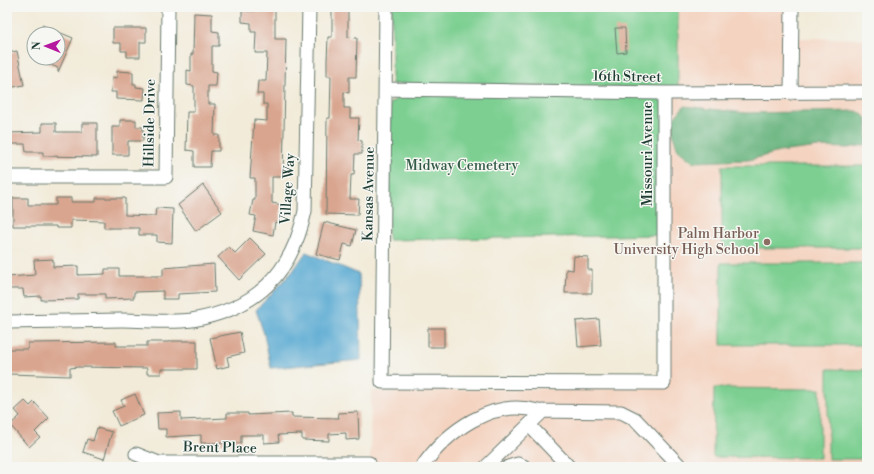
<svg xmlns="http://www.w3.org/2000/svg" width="874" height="474" font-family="'Libre Bodoni',serif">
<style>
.built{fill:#f4d3c0}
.green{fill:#7ccf91;stroke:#4e8662}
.forest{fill:#65b27b;stroke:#427858}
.water{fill:#56a8d1;stroke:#3a7282}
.building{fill:#d9a58f}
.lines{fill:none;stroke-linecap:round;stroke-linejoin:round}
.minor-casing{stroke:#697a6e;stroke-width:15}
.minor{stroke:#fff;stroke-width:13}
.education-dot{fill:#8d6e63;stroke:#f6f6f2;stroke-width:1.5}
.labels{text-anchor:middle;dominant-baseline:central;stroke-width:3;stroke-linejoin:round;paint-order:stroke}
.street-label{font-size:14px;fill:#1f3d34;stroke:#f6f6f2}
.park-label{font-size:14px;fill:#325a47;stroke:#f6f6f2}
.education-label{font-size:14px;fill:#785e54;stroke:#f6f6f2;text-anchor:end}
</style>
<rect width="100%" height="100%" fill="#f6f6f2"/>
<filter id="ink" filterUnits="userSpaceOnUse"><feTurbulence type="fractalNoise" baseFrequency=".025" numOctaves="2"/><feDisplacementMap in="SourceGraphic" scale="8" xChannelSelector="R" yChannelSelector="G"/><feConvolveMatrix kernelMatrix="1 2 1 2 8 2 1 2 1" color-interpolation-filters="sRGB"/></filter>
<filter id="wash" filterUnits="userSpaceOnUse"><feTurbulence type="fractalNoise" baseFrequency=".012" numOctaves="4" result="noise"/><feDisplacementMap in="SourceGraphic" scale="16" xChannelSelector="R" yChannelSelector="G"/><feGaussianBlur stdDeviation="0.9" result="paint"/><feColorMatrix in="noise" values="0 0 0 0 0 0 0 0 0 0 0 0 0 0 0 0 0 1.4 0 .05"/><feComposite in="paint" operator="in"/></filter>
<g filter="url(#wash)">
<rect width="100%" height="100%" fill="#f2ebd9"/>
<!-- built -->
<path class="built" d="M 678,7 L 786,7 L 786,88 L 678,88 Z
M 797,38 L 867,39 L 867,88 L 797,88 Z
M 668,96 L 867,97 L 867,467 L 370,467 L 371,391 L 668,387 Z"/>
<!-- green -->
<path class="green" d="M 392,7 L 678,7 L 678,88 L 392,84 Z
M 406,93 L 664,97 L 664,235 L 388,240 L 390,103 Z
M 722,166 L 867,166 L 867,248 L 722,248 Z
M 721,263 L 867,263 L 867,345 L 721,345 Z
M 828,369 L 867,370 L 867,459 L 828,459 Z
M 714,388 L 820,389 L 820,458 L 713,457 Z"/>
<!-- forest -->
<path class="forest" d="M 684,106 L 746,113 L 857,111 L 867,118 L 867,141 L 865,145 L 848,148 L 819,147 L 779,152 L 749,160 L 693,162 L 678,150 L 673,136 L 674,118 Z"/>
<!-- water -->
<path class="water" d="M 306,252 L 359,274 L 361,360 L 271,368 L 264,334 L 256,310 L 293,271 Z"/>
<g id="blocks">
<!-- building -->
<path class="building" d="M 255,7 L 275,7 L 275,39 L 286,39 L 283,177 L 272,177 L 272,203 L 282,205 L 279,223 L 275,222 L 273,235 L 253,231 L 256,216 L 250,215 L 253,200 L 255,200 L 255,178 L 250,178 L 254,120 L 267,121 L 267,104 L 263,104 L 263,94 L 257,94 L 258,81 L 266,81 L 267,53 L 255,53 L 256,32 L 251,32 L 251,23 L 242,22 L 242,11 L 255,11 Z
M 332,7 L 348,7 L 348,37 L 357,38 L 356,77 L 349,77 L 349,93 L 344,92 L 344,108 L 350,108 L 350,118 L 359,118 L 358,140 L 362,141 L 362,154 L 355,154 L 354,175 L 351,175 L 350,199 L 359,199 L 358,215 L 326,214 L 327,118 L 330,118 L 331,76 L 327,76 L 327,61 L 328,37 L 332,37 Z
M 194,13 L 212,14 L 212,31 L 219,32 L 219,46 L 212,46 L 212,71 L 217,72 L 216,86 L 208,86 L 208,104 L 215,104 L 214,135 L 219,135 L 219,151 L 211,151 L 210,167 L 194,167 L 194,151 L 186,150 L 187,112 L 194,112 L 194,86 L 187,85 L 187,70 L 191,71 L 191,54 L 193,54 Z
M 42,25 L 73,38 L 58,72 L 58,68 L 35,58 L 58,58 L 58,34 L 38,34 Z
M 113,28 L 146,28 L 146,42 L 140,42 L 140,57 L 127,57 L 127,51 L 121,51 L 121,43 L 113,43 Z
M 615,28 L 625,28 L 626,52 L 617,53 Z
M 17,51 L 24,85 L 9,88 L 7,77 L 7,53 Z
M 117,71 L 133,72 L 133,84 L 136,84 L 136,87 L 145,88 L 144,100 L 116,99 L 116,92 L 111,92 L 112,77 L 117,78 Z
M 120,120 L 136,120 L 136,127 L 143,127 L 143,141 L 128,141 L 128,155 L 112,155 L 112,127 L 120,127 Z
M 42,123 L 56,123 L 56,132 L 82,132 L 82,123 L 97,123 L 97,157 L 43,156 L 43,152 L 26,152 L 25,144 L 7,144 L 7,133 L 42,132 Z
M 203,185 L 222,212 L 196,231 L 178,205 Z
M 13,198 L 28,198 L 28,205 L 56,205 L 56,198 L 71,198 L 71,202 L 96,202 L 96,198 L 125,198 L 125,215 L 155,216 L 156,208 L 173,209 L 172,243 L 157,242 L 157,235 L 139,235 L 139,228 L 104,228 L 104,221 L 71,220 L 71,228 L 56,228 L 56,226 L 13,226 Z
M 324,222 L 356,230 L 352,246 L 344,244 L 340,260 L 316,254 Z
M 250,238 L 266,254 L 239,280 L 218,257 L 229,247 L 235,253 Z
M 574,256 L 588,257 L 588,270 L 592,270 L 592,293 L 565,293 L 566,269 L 573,270 Z
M 53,259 L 53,267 L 78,266 L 78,275 L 105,274 L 105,269 L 119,269 L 119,276 L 163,276 L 163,268 L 214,264 L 215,292 L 178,294 L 178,299 L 163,299 L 163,291 L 134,292 L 134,298 L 105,299 L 105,294 L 78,294 L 78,299 L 41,300 L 41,296 L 24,297 L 23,289 L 7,289 L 7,277 L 35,275 L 34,260 Z
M 599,319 L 601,345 L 578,347 L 576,321 Z
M 428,328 L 444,328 L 444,347 L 428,347 Z
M 240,332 L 244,353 L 227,357 L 229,366 L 217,369 L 210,338 Z
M 170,341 L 197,341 L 197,369 L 161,369 L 161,374 L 147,374 L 147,368 L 78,367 L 70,368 L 70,376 L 9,374 L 9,349 L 28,349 L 28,343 L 116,342 L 116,346 L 147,346 L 147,342 L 170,342 Z
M 135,394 L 144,415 L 119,426 L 112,411 L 124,406 L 121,400 Z
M 25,401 L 30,406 L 34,402 L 49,418 L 35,432 L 40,437 L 29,447 L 10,425 L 20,416 L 15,410 Z
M 181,412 L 181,420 L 227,418 L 227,413 L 248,413 L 248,415 L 292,413 L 292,417 L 339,418 L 338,413 L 358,412 L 359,439 L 346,440 L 346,433 L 329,434 L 329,441 L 302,440 L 302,434 L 278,435 L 279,442 L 264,443 L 264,435 L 241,435 L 241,443 L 201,443 L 201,435 L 166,437 L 166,429 L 158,429 L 157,413 Z
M 97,428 L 112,432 L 104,459 L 83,452 L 87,439 L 93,441 Z"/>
</g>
</g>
<g filter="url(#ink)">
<use href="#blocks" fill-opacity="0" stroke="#697a6e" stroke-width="1"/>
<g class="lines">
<!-- minor casing -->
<g class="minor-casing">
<path id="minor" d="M 386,7 L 382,382 L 664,383 L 664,93
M 387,89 L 664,93 L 867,92
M 791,93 L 792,7
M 7,177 L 166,177 L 168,7
M 7,322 C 45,321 84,321 122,320 C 145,320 170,323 192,320 C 256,309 292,274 305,211 L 309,7
M 529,425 L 569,467
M 136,454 L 159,463 L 369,463
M 422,467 C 447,431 492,398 538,411 L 621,412 L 635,419 L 681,467
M 486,467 L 543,411
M 508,467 L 518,464 L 525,467"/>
</g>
<!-- minor -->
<use href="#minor" class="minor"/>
</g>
</g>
<!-- markers -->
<circle class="education-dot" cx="767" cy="242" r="4"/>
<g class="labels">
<!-- street labels -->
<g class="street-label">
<text transform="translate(627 77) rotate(1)">16th Street</text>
<text transform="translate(150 123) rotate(-89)">Hillside Drive</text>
<text transform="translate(648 154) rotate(-90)">Missouri Avenue</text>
<text transform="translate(288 189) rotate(-86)">Village Way</text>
<text transform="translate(369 194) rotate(-89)">Kansas Avenue</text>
<text transform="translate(220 448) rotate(1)">Brent Place</text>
</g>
<!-- park labels -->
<g class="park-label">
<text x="462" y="166">Midway Cemetery</text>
</g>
<!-- education labels -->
<g class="education-label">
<text x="759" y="234">Palm Harbor<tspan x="759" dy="16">University High School</tspan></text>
</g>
</g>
<!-- margin -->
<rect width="874" height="474" fill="none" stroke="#f6f6f2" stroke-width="24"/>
<!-- north arrow -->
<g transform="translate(46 46) rotate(271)"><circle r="19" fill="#f6f6f2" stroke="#a0aca6"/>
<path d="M0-3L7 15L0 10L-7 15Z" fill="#b5179e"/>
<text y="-6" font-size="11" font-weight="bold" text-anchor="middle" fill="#1f3d34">N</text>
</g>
</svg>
